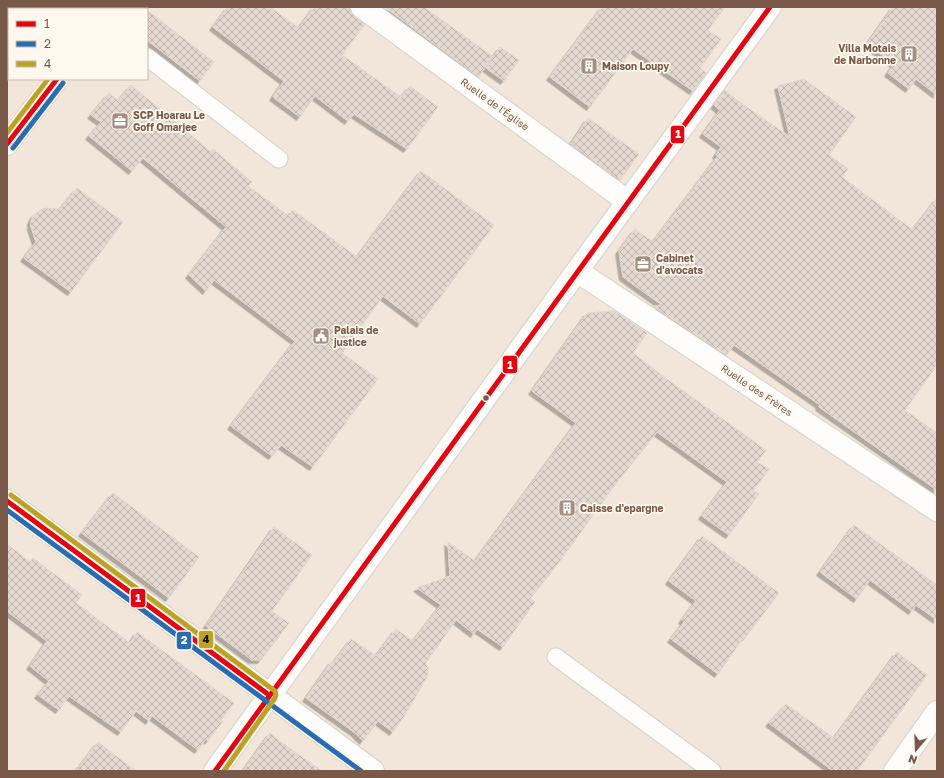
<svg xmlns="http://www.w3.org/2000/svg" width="944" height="778" font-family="'Golos Text',sans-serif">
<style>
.residential{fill:#f1e6d9;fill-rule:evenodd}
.building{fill:url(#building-cross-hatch);stroke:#e1d6ce;filter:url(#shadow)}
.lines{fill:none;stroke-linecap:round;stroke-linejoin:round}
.service-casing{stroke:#d7d0ca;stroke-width:19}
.minor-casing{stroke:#d7d0ca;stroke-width:24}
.tertiary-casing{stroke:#d7d0ca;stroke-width:24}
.service{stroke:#fefdfc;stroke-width:17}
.minor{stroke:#fefdfc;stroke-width:22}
.tertiary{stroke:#fefdfc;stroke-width:22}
.bus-1-casing{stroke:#fff8ee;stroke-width:8}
.bus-2-casing{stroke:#fff8ee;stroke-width:8}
.bus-3-casing{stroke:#fff8ee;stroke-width:8}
.bus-1{stroke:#e30513;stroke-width:5}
.bus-2{stroke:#286db4;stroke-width:5}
.bus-3{stroke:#bca325;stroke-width:5}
.bus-dot{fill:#78594a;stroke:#fff8ee;stroke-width:1.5}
.labels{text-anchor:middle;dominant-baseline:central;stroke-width:3.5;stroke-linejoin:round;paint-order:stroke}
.poi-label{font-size:10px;font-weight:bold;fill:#78594a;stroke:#fff8ee;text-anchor:start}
.street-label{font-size:10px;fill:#78594a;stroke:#fff8ee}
.line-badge{stroke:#fff8ee;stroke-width:1.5}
.badge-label{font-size:11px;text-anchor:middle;font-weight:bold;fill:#fff}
.pale-badge-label{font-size:11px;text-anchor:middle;font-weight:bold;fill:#111}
</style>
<defs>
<pattern id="building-cross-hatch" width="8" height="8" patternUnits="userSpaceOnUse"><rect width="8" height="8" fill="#e3d9d1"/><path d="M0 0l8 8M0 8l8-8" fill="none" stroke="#bdb3ac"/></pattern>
<filter id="shadow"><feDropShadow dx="-3.5" dy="3.5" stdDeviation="0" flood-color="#0004"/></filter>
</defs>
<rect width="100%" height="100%" fill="#f8f3ec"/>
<!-- residential -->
<path class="residential" d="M 7,7 L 937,7 L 937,771 L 7,771 ZM 9,9 L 147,9 L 147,79 L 9,79 Z"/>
<!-- building -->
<path class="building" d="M 228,7 L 270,7 L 299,28 L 314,7 L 350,7 L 351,12 L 354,17 L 365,24 L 342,55 L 401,97 L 410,86 L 438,107 L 407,149 L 354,114 L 348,121 L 315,96 L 300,117 L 273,97 L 284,81 L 213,27 Z
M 385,7 L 424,7 L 492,56 L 479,77 Z
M 602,7 L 725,7 L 708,30 L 721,39 L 700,68 L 706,73 L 693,91 L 633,49 L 590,107 L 550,77 Z
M 893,7 L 937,7 L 937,95 L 916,79 L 909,89 L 888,73 L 894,64 L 867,44 Z
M 147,10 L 214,62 L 200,81 L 147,40 Z
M 500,47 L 519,60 L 504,81 L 486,68 Z
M 804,79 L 856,117 L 829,155 L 848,169 L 842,177 L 913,230 L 937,198 L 937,365 L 905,410 L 937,433 L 937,490 L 819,407 L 820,405 L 734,345 L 726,355 L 653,306 L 662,305 L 623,277 L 619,251 L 635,229 L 653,242 L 718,156 L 716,155 L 721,147 L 703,134 L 720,110 L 714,105 L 725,90 L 734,98 L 790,137 L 778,86 Z
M 131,85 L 211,152 L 213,149 L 252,182 L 248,186 L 289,216 L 293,210 L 357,257 L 421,171 L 494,225 L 420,324 L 383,296 L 342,353 L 378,379 L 313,467 L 281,445 L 272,456 L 231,426 L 295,341 L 214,280 L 206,291 L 189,275 L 226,227 L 143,158 L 132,171 L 89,136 L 101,122 L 91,115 L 109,93 L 118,101 Z
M 588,118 L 639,154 L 620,180 L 571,144 Z
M 77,188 L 123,222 L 71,292 L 24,258 L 36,242 L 31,227 L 31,221 L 34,215 L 40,210 L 46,208 L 60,209 Z
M 614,311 L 647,333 L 633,353 L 671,382 L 766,450 L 757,462 L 769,469 L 753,491 L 759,494 L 729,535 L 702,516 L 727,482 L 657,432 L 611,490 L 563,557 L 530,599 L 535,602 L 503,647 L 477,629 L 474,634 L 456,620 L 425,664 L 428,667 L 428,675 L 405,715 L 393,732 L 378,721 L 363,741 L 354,732 L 306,698 L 332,661 L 334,662 L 351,639 L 376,656 L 396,629 L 413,641 L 441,605 L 417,588 L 450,576 L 448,542 L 475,561 L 576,423 L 532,391 L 587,313 Z
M 113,493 L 199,557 L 169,598 L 82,533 Z
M 854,525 L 937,585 L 937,620 L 916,605 L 912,611 L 870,580 L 857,599 L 820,572 Z
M 274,527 L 312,555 L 272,611 L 289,623 L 261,660 L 252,660 L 206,626 Z
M 702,536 L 779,593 L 745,638 L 744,637 L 718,674 L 671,639 L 684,622 L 682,620 L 696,601 L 669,581 Z
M 7,544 L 30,562 L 33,558 L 82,595 L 76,603 L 130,643 L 137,632 L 234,703 L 221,720 L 223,721 L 208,741 L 206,739 L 198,750 L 152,716 L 149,721 L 136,711 L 121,732 L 69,696 L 59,710 L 38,695 L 49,681 L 30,666 L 47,641 L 7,611 Z
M 897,652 L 927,675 L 857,771 L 833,771 L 769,723 L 786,704 L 834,738 Z
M 270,733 L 281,742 L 322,771 L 243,771 Z
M 98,742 L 136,771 L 76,771 Z"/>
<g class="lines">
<!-- service casing -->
<g class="service-casing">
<path id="service" d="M 147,57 L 279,159
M 556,657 L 712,771"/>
</g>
<!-- minor casing -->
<g class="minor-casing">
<path id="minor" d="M 362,7 L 627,201
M 577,271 L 937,510
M 215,771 L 577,271 L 770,7
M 895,771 L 937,712"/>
</g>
<!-- tertiary casing -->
<g class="tertiary-casing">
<path id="tertiary" d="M 111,9 L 113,7
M 7,144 L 57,79
M 7,501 L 373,771"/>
</g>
<!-- service -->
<use href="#service" class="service"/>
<!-- minor -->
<use href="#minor" class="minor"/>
<!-- tertiary -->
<use href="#tertiary" class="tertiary"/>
<!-- bus-1 casing -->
<g class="bus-1-casing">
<path id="bus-1" d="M 7,144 L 57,79
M 7,501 L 269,695
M 215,771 L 770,7"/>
</g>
<!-- bus-2 casing -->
<g class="bus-2-casing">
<path id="bus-2" d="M 13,148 L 63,83
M 7,510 L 361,771"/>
</g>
<!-- bus-3 casing -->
<g class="bus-3-casing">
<path id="bus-3" d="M 7,133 L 48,79
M 11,495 L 275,691 L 276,695 L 275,698 L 224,771"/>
</g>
<!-- bus-1 -->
<use href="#bus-1" class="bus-1"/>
<!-- bus-2 -->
<use href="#bus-2" class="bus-2"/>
<!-- bus-3 -->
<use href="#bus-3" class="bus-3"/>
</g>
<!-- icons -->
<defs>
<g id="building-square" transform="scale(0.9)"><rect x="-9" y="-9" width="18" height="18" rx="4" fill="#a58f83" stroke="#fff8ee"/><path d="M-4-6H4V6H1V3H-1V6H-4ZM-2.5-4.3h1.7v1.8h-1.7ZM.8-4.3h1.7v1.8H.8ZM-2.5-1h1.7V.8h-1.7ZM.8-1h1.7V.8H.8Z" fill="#fff"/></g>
<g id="office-square" transform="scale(0.9)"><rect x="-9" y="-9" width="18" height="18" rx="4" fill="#a58f83" stroke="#fff8ee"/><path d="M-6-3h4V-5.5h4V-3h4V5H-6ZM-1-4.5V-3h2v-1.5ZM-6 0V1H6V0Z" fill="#fff"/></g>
<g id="civic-square" transform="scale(0.9)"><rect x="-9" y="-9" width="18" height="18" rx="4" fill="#a58f83" stroke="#fff8ee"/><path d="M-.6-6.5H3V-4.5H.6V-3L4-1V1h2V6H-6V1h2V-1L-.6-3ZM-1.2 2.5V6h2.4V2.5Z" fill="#fff"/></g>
</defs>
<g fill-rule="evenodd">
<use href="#building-square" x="909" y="54"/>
<use href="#building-square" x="589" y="66"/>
<use href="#office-square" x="120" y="121"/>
<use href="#office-square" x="643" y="264"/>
<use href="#civic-square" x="321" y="336"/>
<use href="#building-square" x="567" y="508"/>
</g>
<!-- markers -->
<circle class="bus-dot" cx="486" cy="398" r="3.5"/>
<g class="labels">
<!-- poi labels -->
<g class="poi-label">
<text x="896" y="48" text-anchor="end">Villa Motais<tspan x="896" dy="12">de Narbonne</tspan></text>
<text x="602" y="66">Maison Loupy</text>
<text x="133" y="115">SCP Hoarau Le<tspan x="133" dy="12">Goff Omarjee</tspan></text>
<text x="656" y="258">Cabinet<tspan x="656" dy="12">d'avocats</tspan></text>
<text x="334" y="330">Palais de<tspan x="334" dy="12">justice</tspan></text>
<text x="580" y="508">Caisse d'epargne</text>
</g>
<!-- street labels -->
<g class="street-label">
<text transform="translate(495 104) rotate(36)">Ruelle de l'Église</text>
<text transform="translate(757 390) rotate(34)">Ruelle des Frères</text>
</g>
</g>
<g class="line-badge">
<rect x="670" y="125" width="15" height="19" rx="4" fill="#e30513"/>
<rect x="502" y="355" width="16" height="19" rx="4" fill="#e30513"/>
<rect x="130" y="588" width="16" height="20" rx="4" fill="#e30513"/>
<rect x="198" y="630" width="16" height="19" rx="4" fill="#bca325"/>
<rect x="176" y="631" width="16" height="19" rx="4" fill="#286db4"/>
</g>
<g class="badge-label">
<text x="678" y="138">1</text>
<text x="510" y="369">1</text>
<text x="138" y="602">1</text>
<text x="184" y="644">2</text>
</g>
<g class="pale-badge-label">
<text x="206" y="643">4</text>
</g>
<!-- border -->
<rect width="944" height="778" fill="none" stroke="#78594a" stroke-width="16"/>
<!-- legend -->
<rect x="8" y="8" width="140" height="72" fill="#fff8ee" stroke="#c9b8ac"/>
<rect x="16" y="21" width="20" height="6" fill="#e30513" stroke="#c9b8ac"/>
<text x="44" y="28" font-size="12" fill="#78594a">1</text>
<rect x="16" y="41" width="20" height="6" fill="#286db4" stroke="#c9b8ac"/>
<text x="44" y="48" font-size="12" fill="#78594a">2</text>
<rect x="16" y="61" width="20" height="6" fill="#bca325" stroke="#c9b8ac"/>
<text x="44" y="68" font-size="12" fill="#78594a">4</text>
<!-- north arrow -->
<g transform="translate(916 750) rotate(199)" stroke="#fff8ee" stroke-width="3" paint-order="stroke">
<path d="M0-3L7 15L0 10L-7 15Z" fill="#78594a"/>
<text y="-6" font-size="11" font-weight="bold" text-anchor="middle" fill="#78594a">N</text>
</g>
</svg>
